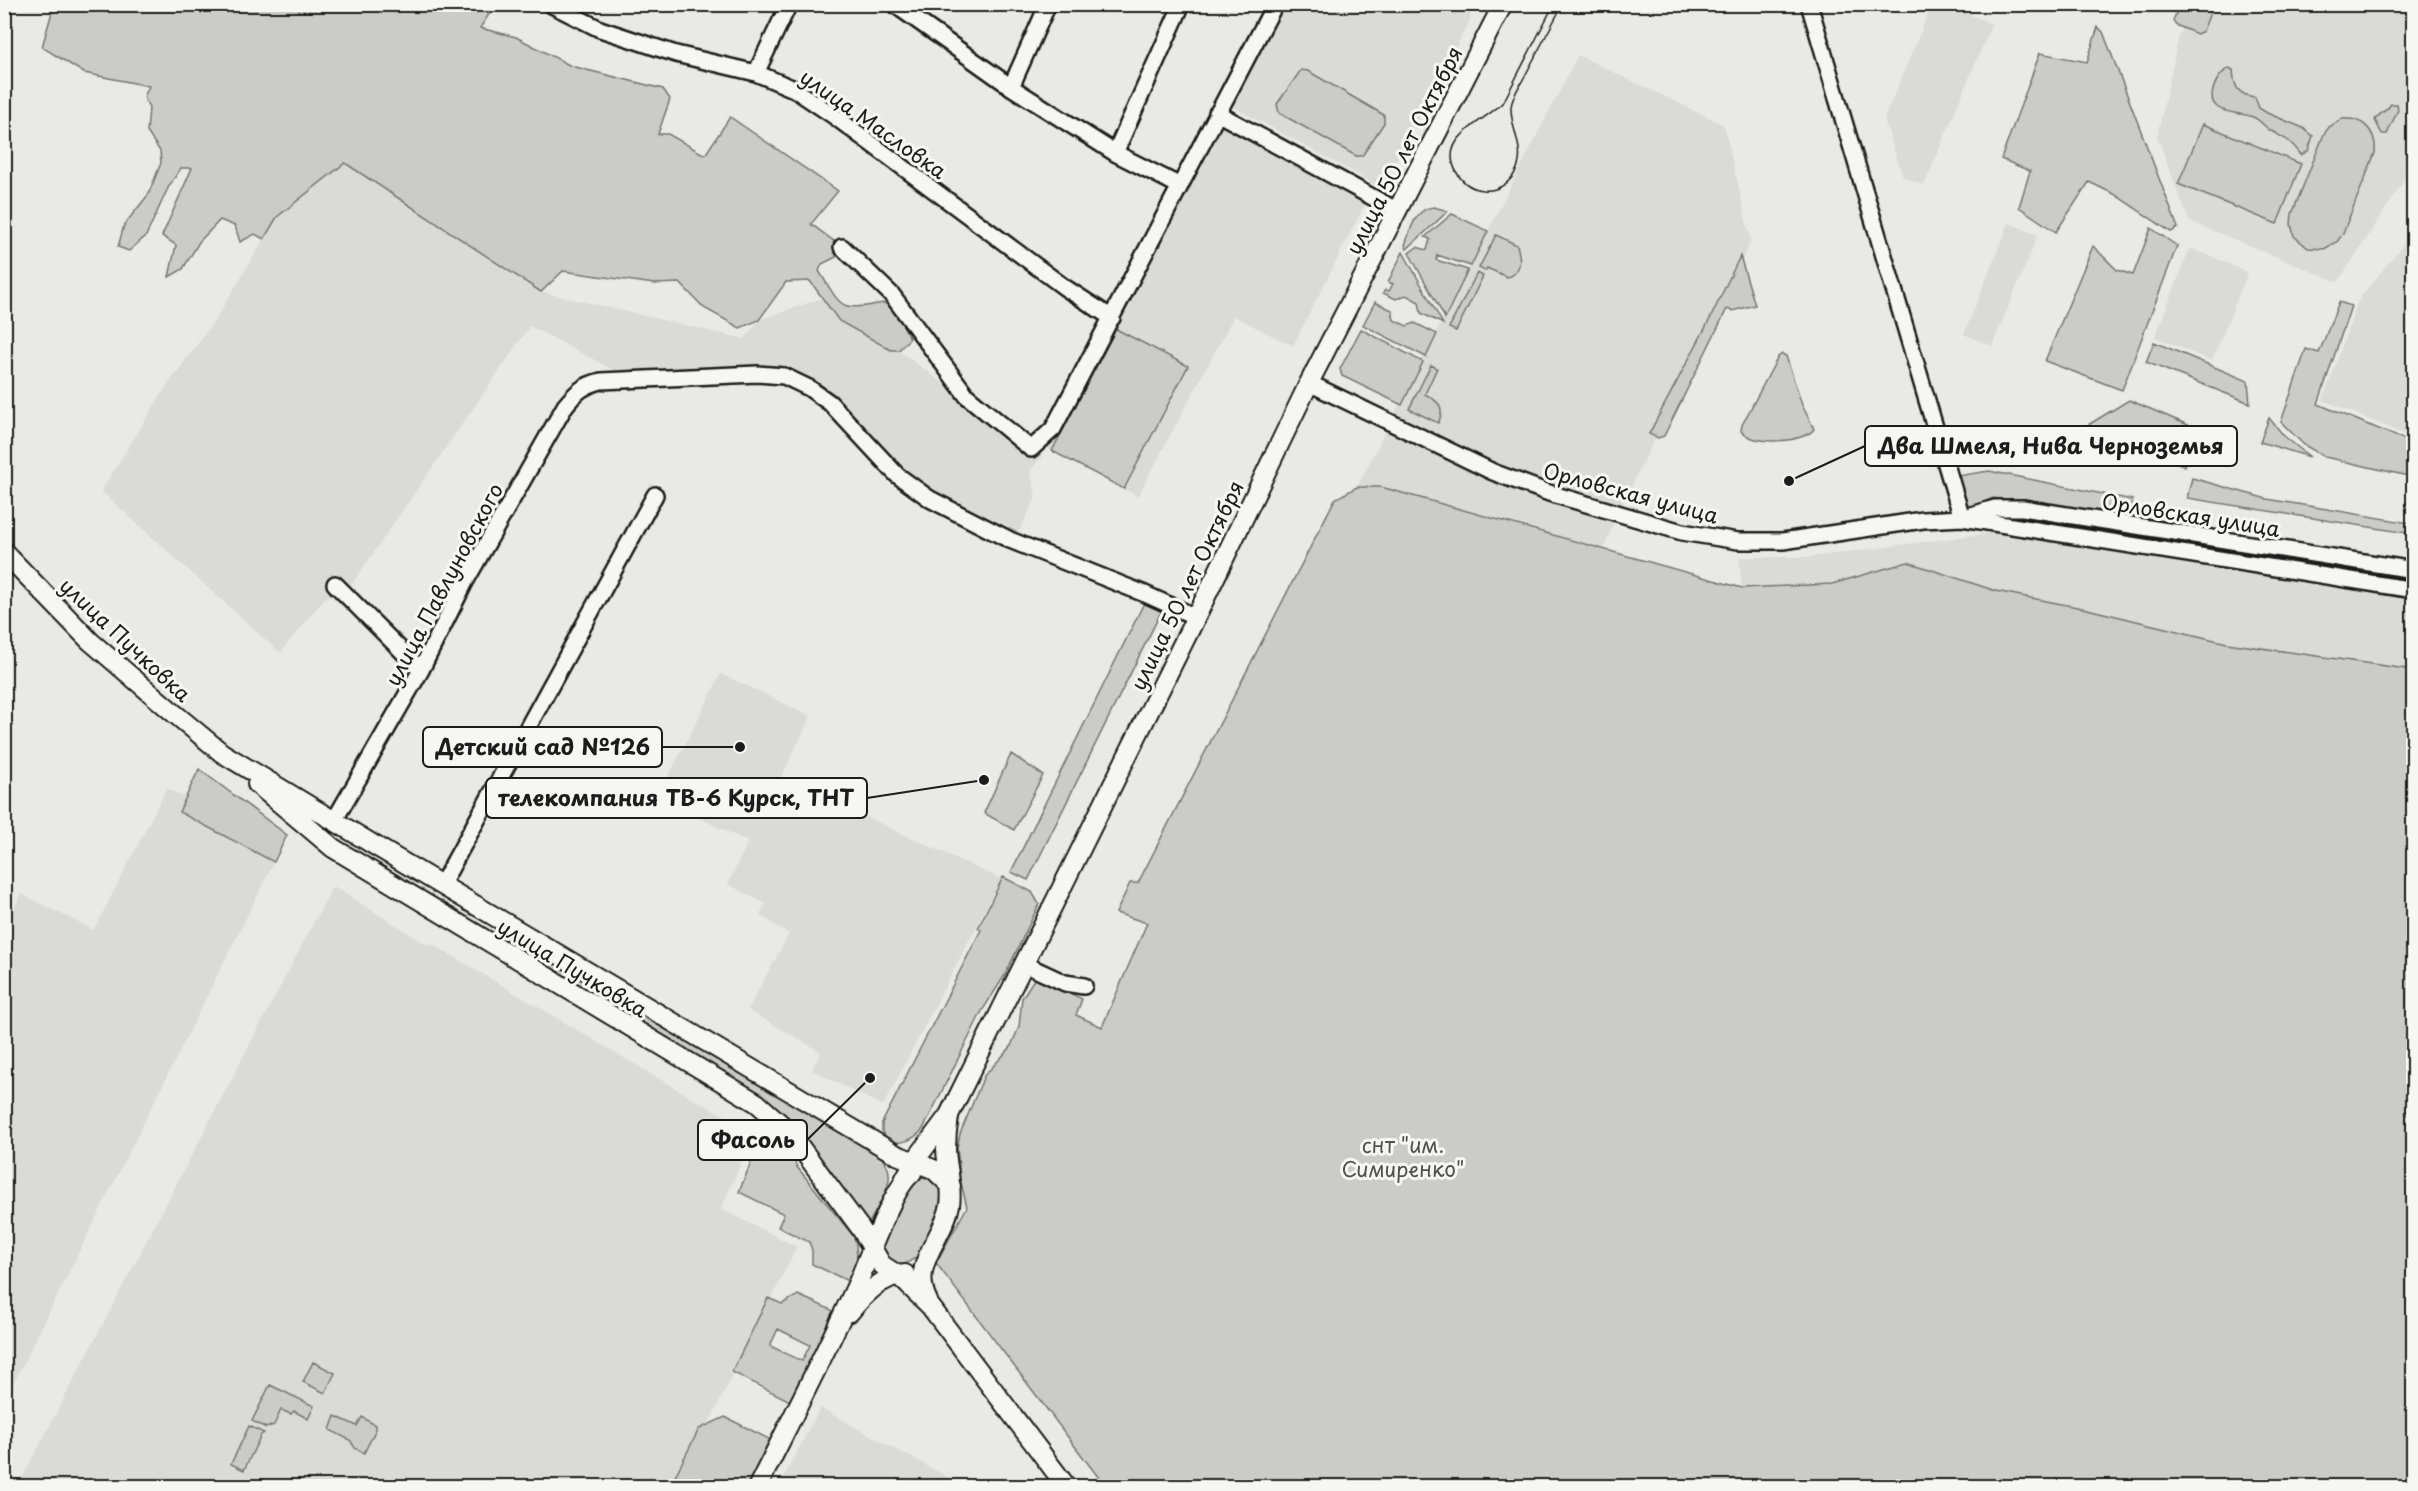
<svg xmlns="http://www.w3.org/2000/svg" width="2418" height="1491" font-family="'Playpen Sans',sans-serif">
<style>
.built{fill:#dadad6}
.green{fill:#cbcbc7;stroke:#747472;stroke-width:1.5;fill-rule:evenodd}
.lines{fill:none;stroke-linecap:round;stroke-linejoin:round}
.minor-casing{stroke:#1c1c1c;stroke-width:20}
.major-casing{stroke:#1c1c1c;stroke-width:22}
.minor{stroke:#f6f6f2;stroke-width:15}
.major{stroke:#f6f6f2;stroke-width:18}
.tram{stroke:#1c1c1c;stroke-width:1.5}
.labels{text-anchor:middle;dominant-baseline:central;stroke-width:6;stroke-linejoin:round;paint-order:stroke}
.street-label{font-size:21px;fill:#1c1c1c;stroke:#f6f6f2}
.park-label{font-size:21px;fill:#51514f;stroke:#f6f6f2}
.leader{fill:none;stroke:#1c1c1c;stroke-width:2}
.callout-dot{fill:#1c1c1c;stroke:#f6f6f2;stroke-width:2}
.callout{fill:#f6f6f2;stroke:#1c1c1c;stroke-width:2}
.callout-label{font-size:22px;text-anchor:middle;font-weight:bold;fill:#1c1c1c}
</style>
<rect width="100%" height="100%" fill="#e9e9e5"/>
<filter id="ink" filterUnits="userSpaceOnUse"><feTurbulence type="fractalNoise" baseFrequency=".0167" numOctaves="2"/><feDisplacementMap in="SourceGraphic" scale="12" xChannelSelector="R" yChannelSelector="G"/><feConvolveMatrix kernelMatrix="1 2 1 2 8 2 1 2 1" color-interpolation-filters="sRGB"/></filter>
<g filter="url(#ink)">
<!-- built -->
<path class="built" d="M 1465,4 L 1471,12 L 1470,20 L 1382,188 L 1230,105 L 1284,5 Z
M 1932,5 L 1948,5 L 1992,24 L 1924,185 L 1903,177 L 1884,119 Z
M 2193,5 L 2413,5 L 2413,149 L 2402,184 L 2338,282 L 2189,221 L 2157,136 L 2179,36 Z
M 1578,55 L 1724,125 L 1751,241 L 1612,526 L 1604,549 L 1381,487 L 1357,487 Z
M 1218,120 L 1366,202 L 1293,346 L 1234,316 L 1138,496 L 1047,448 Z
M 344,163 L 541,292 L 745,339 L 759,320 L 825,297 L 1043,456 L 1030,470 L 1036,497 L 1016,537 L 930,494 L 782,371 L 625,376 L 530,326 L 349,588 L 325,598 L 280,653 L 101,491 L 166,387 L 216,319 L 277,217 Z
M 2009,223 L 2038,235 L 1992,346 L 1964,334 Z
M 2413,232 L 2413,438 L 2323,400 L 2358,301 Z
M 2190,248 L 2248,272 L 2212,361 L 2155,337 Z
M 1990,533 L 2413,597 L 2413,682 L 2168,653 L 2087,609 L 1996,591 L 1908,562 L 1832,584 L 1742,588 L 1739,557 L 1811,557 Z
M 721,674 L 811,716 L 781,778 L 1001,879 L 883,1106 L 812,1070 L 821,1052 L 748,1010 L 789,934 L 760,915 L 766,904 L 728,884 L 748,842 L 658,797 Z
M 167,788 L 280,850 L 5,1400 L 5,927 L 21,894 L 94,930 Z
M 333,886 L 426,944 L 434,945 L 690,1097 L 755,1132 L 721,1209 L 797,1247 L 677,1486 L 18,1486 Z
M 820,1408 L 964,1486 L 779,1486 Z"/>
<!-- green -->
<path class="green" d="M 54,5 L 495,5 L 480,28 L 516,37 L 571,66 L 663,89 L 670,99 L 658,134 L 668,134 L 705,155 L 730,117 L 838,191 L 811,224 L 835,242 L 836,257 L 822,264 L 819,271 C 843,309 838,311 884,303 L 896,312 L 910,338 L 899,350 L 891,350 L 839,321 L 810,281 L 786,282 L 759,320 L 740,328 L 704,308 L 680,283 L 654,284 L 563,271 L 541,292 L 345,163 L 277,217 L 264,239 L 255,234 L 240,242 L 235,226 L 220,220 L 199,242 L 183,269 L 169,277 L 176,245 L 162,236 L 192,168 L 181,168 L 169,186 L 146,236 L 129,251 L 118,247 L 124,225 L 148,195 L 161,163 L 160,151 L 147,132 L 149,108 L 144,97 L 149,86 L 84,73 L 42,47 Z
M 2179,5 L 2213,5 L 2203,31 L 2197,34 L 2178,26 L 2173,21 Z
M 2098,27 L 2103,32 L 2178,228 L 2171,232 L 2114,194 L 2089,182 L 2056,232 L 2019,207 L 2030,171 L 2001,159 L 2040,53 L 2087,62 Z
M 2229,68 L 2233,70 C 2234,86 2237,95 2255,97 L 2259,108 L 2267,113 L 2303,128 L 2313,136 L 2308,151 L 2301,155 C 2288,137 2285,140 2268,129 C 2263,125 2259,119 2253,117 C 2243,113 2226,114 2217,107 C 2205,97 2218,73 2229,68 Z
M 1301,70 L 1308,71 L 1384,115 L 1384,123 L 1362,156 L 1356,156 L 1279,113 L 1277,104 Z
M 2391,104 L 2397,104 L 2398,110 L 2387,134 L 2382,134 L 2375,120 C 2378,114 2386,112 2391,104 Z
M 2342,119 C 2364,117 2377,132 2375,153 L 2343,233 L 2337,242 L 2324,249 L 2308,248 L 2294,236 L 2291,224 L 2292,214 L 2324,134 L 2329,127 Z
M 2203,124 L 2301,164 L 2277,224 L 2178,184 Z
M 1434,207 L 1448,211 L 1407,249 L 1405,245 C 1411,229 1415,208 1434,207 Z
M 1452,214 L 1488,231 L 1471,266 L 1437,255 L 1436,260 L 1468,270 L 1445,318 L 1409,253 L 1417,247 L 1427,250 L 1430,239 L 1425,237 Z
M 2151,228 L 2177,246 L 2122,390 L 2045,361 L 2093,246 L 2117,270 L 2133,275 Z
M 1496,235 L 1517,245 C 1520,257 1523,268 1511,276 L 1507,277 L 1487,268 L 1485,271 L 1479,268 Z
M 1403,252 L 1443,324 L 1421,313 L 1419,302 L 1406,295 L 1396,299 L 1383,293 L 1385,290 L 1389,291 L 1393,284 L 1388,282 Z
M 1740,256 L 1755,305 L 1732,311 L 1727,309 L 1664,436 L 1658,438 L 1649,434 L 1710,319 Z
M 1477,273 L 1483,276 L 1456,331 L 1449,328 Z
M 1375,302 L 1392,310 L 1394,320 L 1407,326 L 1415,323 L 1437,334 L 1426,357 L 1363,325 Z
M 2339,302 L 2351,306 L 2318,404 L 2413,443 L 2413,477 L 2325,457 L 2304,445 L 2281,422 L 2306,349 L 2319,353 Z
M 1116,329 L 1188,366 L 1124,489 L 1052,451 Z
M 1361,329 L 1423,362 L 1402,405 L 1342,376 L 1340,369 Z
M 2154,342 L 2248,381 L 2250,403 L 2146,362 Z
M 1782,354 L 1786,356 L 1802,405 L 1814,429 C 1804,443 1752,446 1741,431 L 1742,425 L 1778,357 Z
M 1431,365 L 1437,368 L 1425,394 C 1438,401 1446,407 1438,423 L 1409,409 Z
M 2129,400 L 2200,430 L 2185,466 L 2088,425 Z
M 2269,418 L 2284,436 L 2310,457 L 2260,442 Z
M 1989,471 L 2133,500 L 2128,519 L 1993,498 L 1968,509 L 1957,476 Z
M 2192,478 L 2267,499 L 2410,523 L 2407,533 L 2187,498 Z
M 1357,487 L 1381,487 L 1742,588 L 1832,584 L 1908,562 L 1996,591 L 2087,609 L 2227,643 L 2413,670 L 2413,1486 L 1105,1486 L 936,1263 L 967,1207 L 960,1179 L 957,1147 L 960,1134 L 984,1076 L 1010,1048 L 1019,1027 L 1022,998 L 1036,976 L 1082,999 L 1076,1015 L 1102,1027 L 1147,923 L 1116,913 L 1130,883 L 1138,883 L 1335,499 Z
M 2061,520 L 2413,576 L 2413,584 L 2058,526 Z
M 1146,599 L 1163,608 L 1028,880 L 1011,872 Z
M 1011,754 L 1043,775 L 1014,830 L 984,813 Z
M 199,769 L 287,835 L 274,862 L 179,812 Z
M 1003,877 L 1032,892 L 1039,904 L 1005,975 L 982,1011 L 923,1129 C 911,1143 892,1149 882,1131 L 882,1123 L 981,930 L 978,928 Z
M 507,932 L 877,1153 C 903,1174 881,1200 869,1223 L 866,1226 L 793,1131 L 502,940 Z
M 775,1132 L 787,1145 L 797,1167 L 855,1238 C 858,1255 858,1266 850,1282 L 812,1264 L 812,1250 L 809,1242 L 778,1227 L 784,1214 L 739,1192 L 761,1138 L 765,1133 Z
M 921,1177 L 932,1179 L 943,1190 L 944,1204 L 917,1257 L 902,1266 C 889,1263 881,1254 882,1240 L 910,1184 Z
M 798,1295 L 836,1312 L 790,1401 L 732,1372 L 768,1298 L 782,1304 ZM 778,1329 L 810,1345 L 802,1361 L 770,1346 Z
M 313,1362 L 335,1373 L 325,1393 L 303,1382 Z
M 270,1385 L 314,1406 L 308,1419 L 294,1411 L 291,1414 L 281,1410 L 274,1425 L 266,1428 L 252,1421 Z
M 335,1416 L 357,1426 L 362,1417 L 375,1425 L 375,1431 L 364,1453 L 355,1448 L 350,1440 L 330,1430 Z
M 725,1417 L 771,1440 L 747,1486 L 670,1486 L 699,1429 Z
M 249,1426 L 264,1433 L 261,1435 L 244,1470 L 231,1464 Z"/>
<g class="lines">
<!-- minor casing -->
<g class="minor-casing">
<path id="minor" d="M 550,4 L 600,29 L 676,54 L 756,73 L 794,89 L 834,116 L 1064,287 L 1112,318
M 894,4 L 1011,87 L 1115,153 L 1180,186
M 1809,4 L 1962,518
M 756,73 L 789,4
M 1011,87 L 1048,4
M 1217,113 L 1398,211
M 1115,153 L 1182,4
M 842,247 L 892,295 L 967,396 L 1031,449 L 1053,429 L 1275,4
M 1309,383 L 1493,472 L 1549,493 L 1682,532 L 1738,541 L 1783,541 L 1923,520 L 1962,518 L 2414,590
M 1968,516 L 1995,508 L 2023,508 L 2414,570
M 335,584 L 421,670
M 334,821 L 421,670 L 465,582 L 565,406 C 576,392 584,385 601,381 L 757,374 L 784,376 L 809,388 L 830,403 L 897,475 L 930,499 L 1010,540 L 1145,594 L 1196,617
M 442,884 L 655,495
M 1024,964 L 1065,983 L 1084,986"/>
</g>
<!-- major casing -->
<g class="major-casing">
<path id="major" d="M 4,552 L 90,641 L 169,709 L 222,753 L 374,845 L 897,1155 L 933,1169 L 951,1186
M 257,784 L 333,848 L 757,1103 L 782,1125 L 801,1148 L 861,1229 L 882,1265 L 898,1275 L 930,1306 L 1066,1486
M 903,1182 L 914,1162 L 949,1115 L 1196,617 L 1309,383 L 1503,4
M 928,1301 C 909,1264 944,1239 950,1205 C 953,1187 947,1168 946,1150 C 946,1139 947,1128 949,1117
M 850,1312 C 864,1295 882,1276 905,1274
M 758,1486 C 792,1418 827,1350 859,1280 C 870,1255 892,1189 912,1173"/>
</g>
<!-- minor -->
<use href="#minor" class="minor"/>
<!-- major -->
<use href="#major" class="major"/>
<!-- tram -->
<path class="tram" d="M 1554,4 L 1504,101 C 1486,122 1436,137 1457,173 C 1463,183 1472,189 1483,190 C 1499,192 1513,181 1518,166 C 1524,148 1510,126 1511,107 C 1512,96 1521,84 1526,74 C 1538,51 1550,28 1563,4"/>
</g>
</g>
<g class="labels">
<!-- street labels -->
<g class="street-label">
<text transform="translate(874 123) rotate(35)">улица Масловка</text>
<text transform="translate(1403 150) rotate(-63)">улица 50 лет Октября</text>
<text transform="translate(1631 492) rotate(15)">Орловская улица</text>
<text transform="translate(2191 514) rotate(9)">Орловская улица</text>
<text transform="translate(443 584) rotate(-62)">улица Павлуновского</text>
<text transform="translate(1186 585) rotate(-64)">улица 50 лет Октября</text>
<text transform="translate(126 639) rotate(43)">улица Пучковка</text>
<text transform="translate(573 967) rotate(31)">улица Пучковка</text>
</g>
<!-- park labels -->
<g class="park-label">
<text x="1403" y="1144">снт "им.<tspan x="1403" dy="24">Симиренко"</tspan></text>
</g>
</g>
<!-- callouts -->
<path class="leader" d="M1789 481L1865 446M740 747L662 747M984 780L867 798M870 1078L807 1140"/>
<g class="callout-dot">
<circle cx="1789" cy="481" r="6"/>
<circle cx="740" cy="747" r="6"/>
<circle cx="984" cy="780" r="6"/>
<circle cx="870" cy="1078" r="6"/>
</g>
<g class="callout">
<rect x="1865" y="426" width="372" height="40" rx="6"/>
<rect x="423" y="727" width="239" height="40" rx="6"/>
<rect x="486" y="778" width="381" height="40" rx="6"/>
<rect x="698" y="1120" width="109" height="40" rx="6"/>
</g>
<g class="callout-label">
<text x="2051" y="454">Два Шмеля, Нива Черноземья</text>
<text x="543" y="755">Детский сад №126</text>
<text x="676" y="806">телекомпания ТВ-6 Курск, ТНТ</text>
<text x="753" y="1148">Фасоль</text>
</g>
<!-- margin -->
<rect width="2418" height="1491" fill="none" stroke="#f6f6f2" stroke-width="24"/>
<rect x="12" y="12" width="2394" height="1467" fill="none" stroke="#1c1c1c" stroke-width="2" filter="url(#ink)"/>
</svg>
